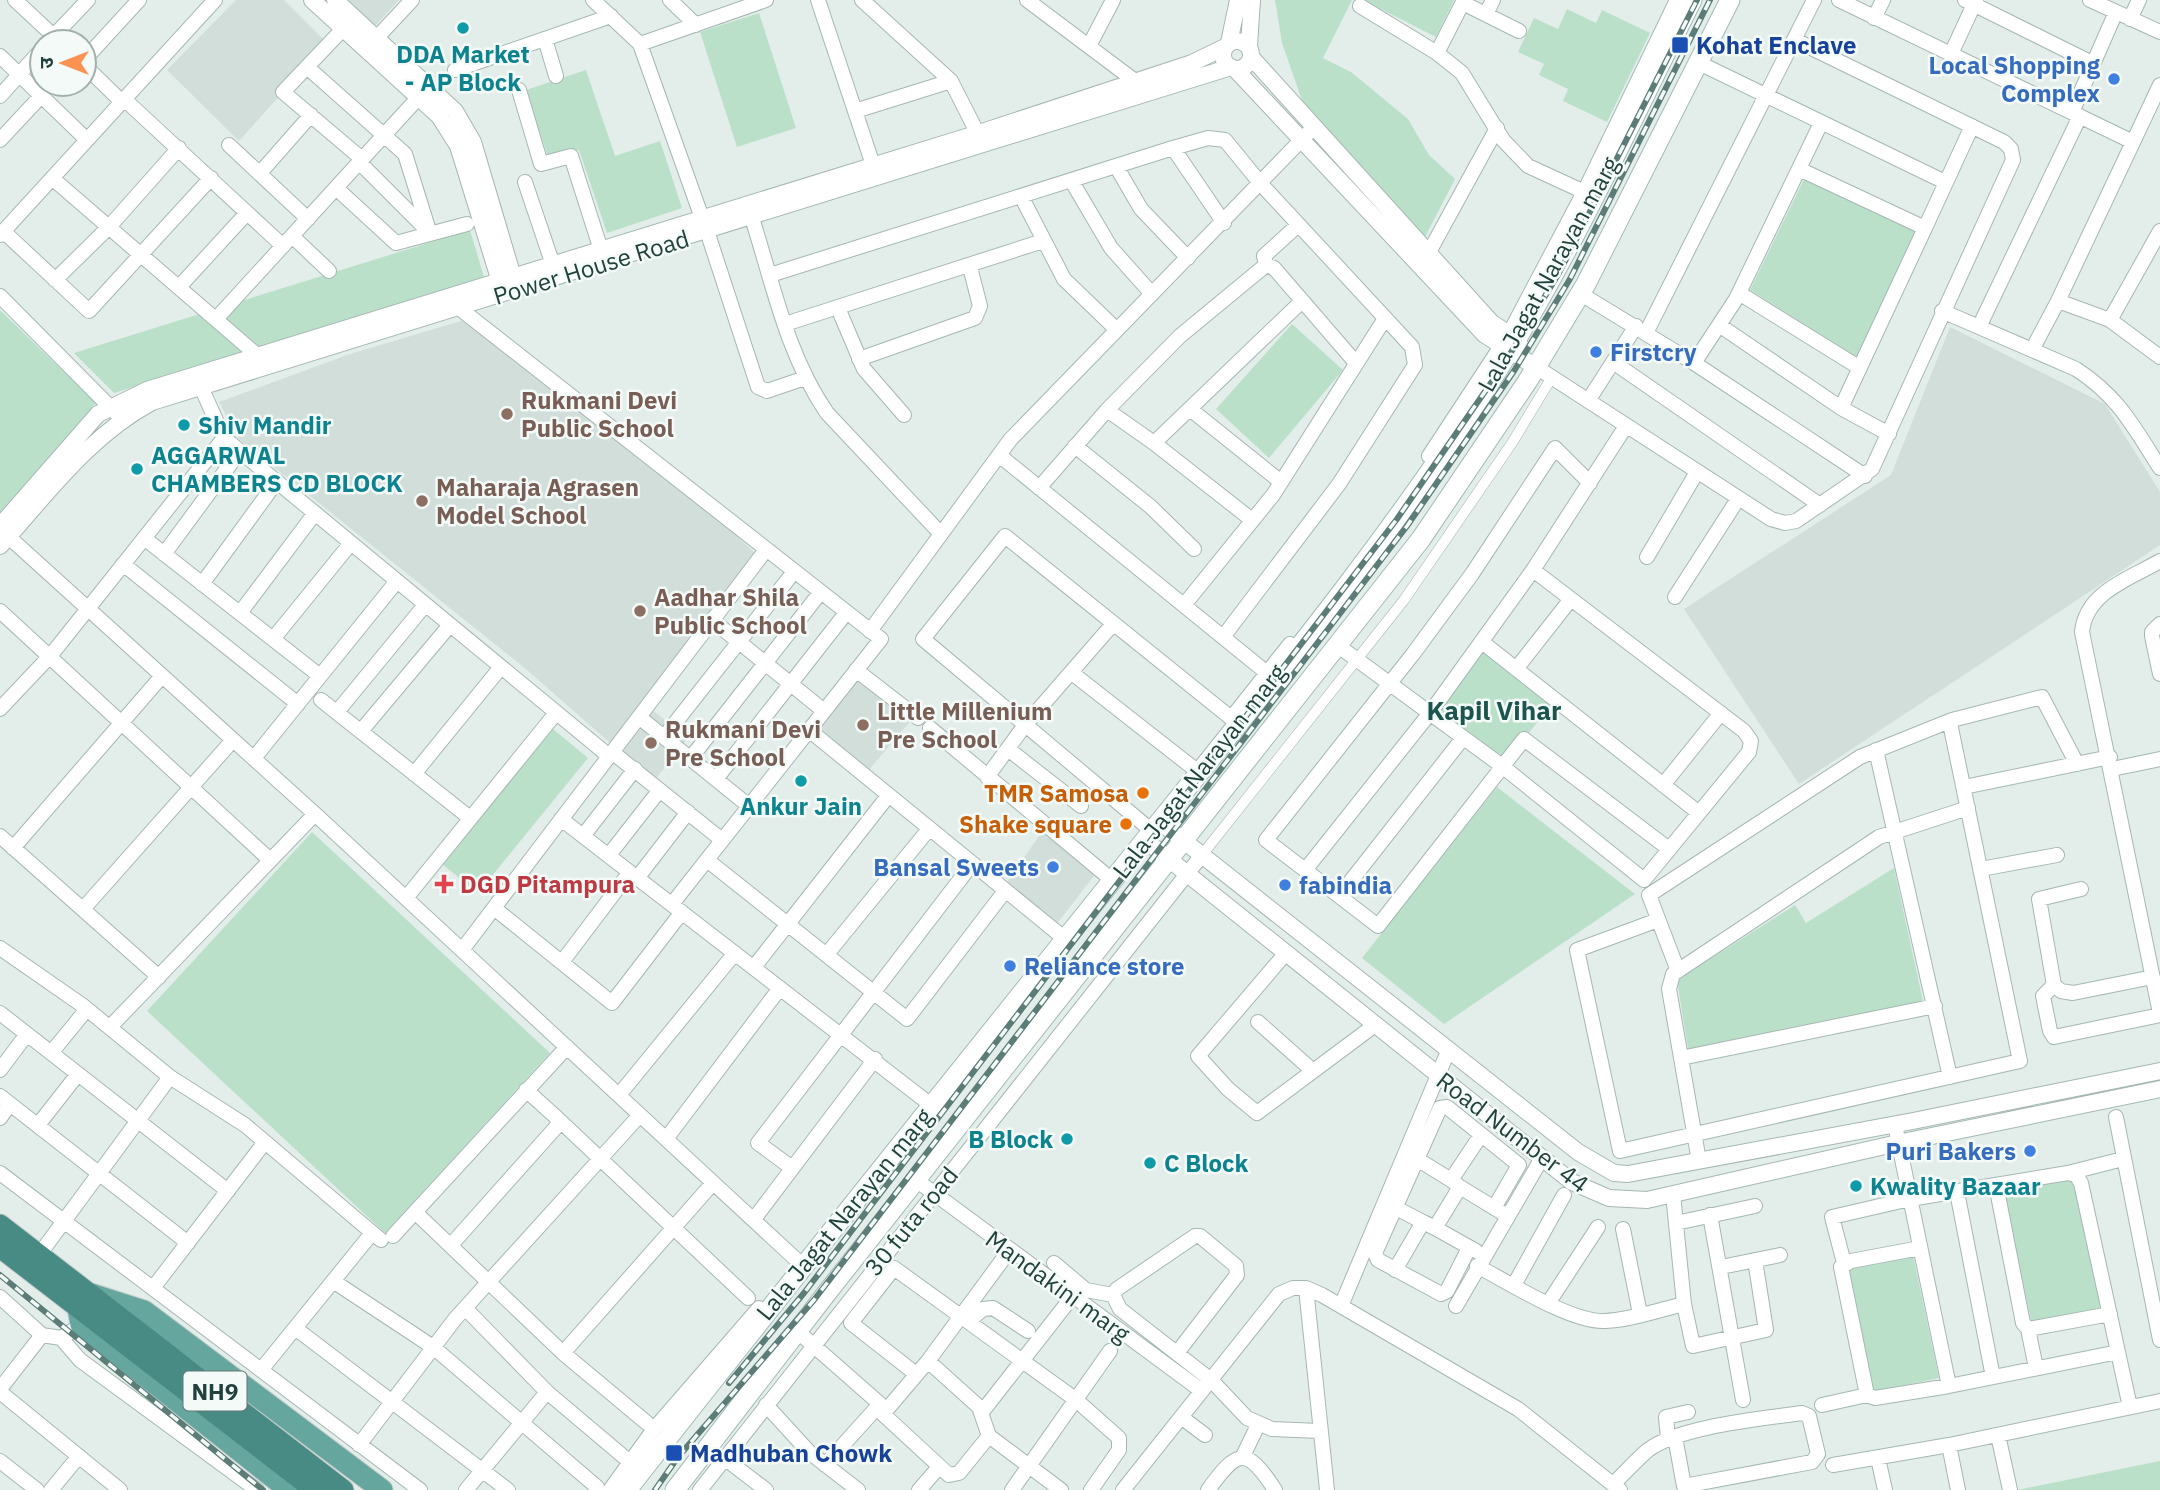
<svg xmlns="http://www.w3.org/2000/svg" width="2160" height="1490" font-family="'IBM Plex Sans','Noto Sans Devanagari',sans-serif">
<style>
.built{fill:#d1deda}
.green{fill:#bbe0ca}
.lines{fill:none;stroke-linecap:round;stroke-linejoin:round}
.pedestrian-casing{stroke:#a5b7b2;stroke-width:11}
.minor-casing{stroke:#a5b7b2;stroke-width:16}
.tertiary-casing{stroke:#a5b7b2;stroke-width:18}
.secondary-casing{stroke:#a0bab5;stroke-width:21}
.primary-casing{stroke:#c1cac8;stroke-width:23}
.trunk-casing{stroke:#c1cac8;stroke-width:23}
.pedestrian{stroke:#fff;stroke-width:10}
.minor{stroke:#fff;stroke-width:14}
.tertiary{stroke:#fff;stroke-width:16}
.secondary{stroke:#fff;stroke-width:19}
.primary{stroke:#65a69e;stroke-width:21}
.trunk{stroke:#488a84;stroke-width:21}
.rail-casing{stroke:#5c7c78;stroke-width:6}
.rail{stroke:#f4faf8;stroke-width:3.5;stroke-dasharray:10;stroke-linecap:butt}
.culture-dot{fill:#0f9aa8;stroke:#f4faf8;stroke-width:2.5}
.transit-dot{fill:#1a4fb4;stroke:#f4faf8;stroke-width:2.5}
.shop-dot{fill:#3f7fe0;stroke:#f4faf8;stroke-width:2.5}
.education-dot{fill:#8d6e63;stroke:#f4faf8;stroke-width:2.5}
.food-dot{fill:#e8710a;stroke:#f4faf8;stroke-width:2.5}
.health-dot{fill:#e0444e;stroke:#f4faf8;stroke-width:2.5}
.labels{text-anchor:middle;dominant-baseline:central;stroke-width:5;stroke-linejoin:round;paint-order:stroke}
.shield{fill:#f4faf8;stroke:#607874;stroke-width:2}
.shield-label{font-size:23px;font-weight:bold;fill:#21413c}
.transit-label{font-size:24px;font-weight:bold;fill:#164399;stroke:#f4faf8;text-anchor:start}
.culture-label{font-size:24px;font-weight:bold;fill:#0d838f;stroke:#f4faf8;text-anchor:start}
.shop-label{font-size:24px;font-weight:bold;fill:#366cbe;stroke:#f4faf8;text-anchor:end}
.street-label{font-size:24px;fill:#21413c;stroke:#f4faf8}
.education-label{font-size:24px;font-weight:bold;fill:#785e54;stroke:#f4faf8;text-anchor:start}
.food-label{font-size:24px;font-weight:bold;fill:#c56008;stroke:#f4faf8;text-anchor:end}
.health-label{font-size:24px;font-weight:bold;fill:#be3a42;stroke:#f4faf8;text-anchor:start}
.neighbourhood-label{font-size:26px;font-weight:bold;fill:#1b554e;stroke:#f4faf8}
</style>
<rect width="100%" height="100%" fill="#e3eeea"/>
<!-- built -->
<path class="built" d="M 236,0 L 284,0 L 331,47 L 283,92 L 239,141 L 167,70 Z
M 348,0 L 399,0 L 375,26 Z
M 471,318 L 668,473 L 755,553 L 610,743 L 526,669 L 239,439 L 219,402 L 350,354 Z
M 1950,327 L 2105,404 L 2160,492 L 2160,545 L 1799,784 L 1684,609 L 1891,475 Z
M 855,677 L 912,719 L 868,771 L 815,730 Z
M 647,706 L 688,738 L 655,780 L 615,748 Z
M 1046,826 L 1097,872 L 1055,926 L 1007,882 Z"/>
<!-- green -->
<path class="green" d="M 1275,0 L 1352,0 L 1323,58 L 1351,72 L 1408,119 L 1429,155 L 1455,179 L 1425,237 L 1305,109 L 1282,43 Z
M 1363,0 L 1454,0 L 1436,37 Z
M 1567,9 L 1596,23 L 1602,10 L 1650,33 L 1607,122 L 1563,101 L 1568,89 L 1539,75 L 1544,64 L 1518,52 L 1534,18 L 1558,29 Z
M 759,13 L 796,128 L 737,147 L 700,32 Z
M 586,70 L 615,156 L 660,141 L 682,208 L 607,233 L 579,150 L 549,160 L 526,90 Z
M 1809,169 L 1926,225 L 1863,361 L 1750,290 Z
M 470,230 L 484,277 L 114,393 L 74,353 Z
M 0,310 L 96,403 L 0,513 Z
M 1292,324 L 1343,370 L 1269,458 L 1216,409 Z
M 1483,652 L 1551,704 L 1507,762 L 1439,711 Z
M 553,729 L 588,758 L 478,893 L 442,864 Z
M 1497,787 L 1635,894 L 1444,1024 L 1362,958 Z
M 312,832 L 550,1053 L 385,1233 L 147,1011 Z
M 1894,868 L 1923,1001 L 1688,1049 L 1677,980 L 1795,905 L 1806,923 Z
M 2074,1178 L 2102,1310 L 2032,1325 L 2004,1193 Z
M 1913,1255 L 1939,1378 L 1872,1392 L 1847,1269 Z
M 2160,1461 L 2160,1490 L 2017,1490 Z"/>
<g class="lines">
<!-- pedestrian casing -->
<g class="pedestrian-casing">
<path id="pedestrian" d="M 1202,855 L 1404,600 L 1512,443 L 1552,377"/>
</g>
<!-- minor casing -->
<g class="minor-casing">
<path id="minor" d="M 15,0 L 60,42
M 593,0 L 640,44 L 702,218
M 670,0 L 696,25
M 818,0 L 873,165
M 862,0 L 951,81 L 983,144
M 1027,0 L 1135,81
M 1839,0 L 2133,142
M 1965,0 L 2092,63
M 2090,0 L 2160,32
M 1463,3 L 1519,31
M 1360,6 L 1437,53 L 1462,73 L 1503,140 L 1528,166 L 1591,195
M 1486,14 L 1493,0
M 1874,18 L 1883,0
M 2130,19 L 2139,0
M 343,29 L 283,92 L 362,159
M 545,39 L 556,76
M 49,41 L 88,0
M 640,44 L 766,0
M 370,45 L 412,0
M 1089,46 L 1113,0
M 1437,53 L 1464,0
M 1951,54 L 1976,0
M 0,56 L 86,139
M 84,60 L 139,0
M 1699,63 L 1945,182
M 84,65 L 121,101
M 307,67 L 405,154 L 430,234
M 455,70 L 611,16
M 519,90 L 541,164 L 571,156 L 601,250
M 0,96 L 42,49
M 124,99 L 283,246
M 855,111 L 951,81
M 2072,112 L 2116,12
M 0,140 L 42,95
M 229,145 L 308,219
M 1173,148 L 1224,223
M 359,162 L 427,230
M 1116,166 L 1141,209 L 1188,258
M 1799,169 L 1925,228 L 1841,408
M 260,173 L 311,115
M 52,178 L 258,356
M 1071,180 L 1111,248 L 1152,294
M 525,182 L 553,265
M 336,188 L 396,243 L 467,224
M 1021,196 L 1064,279 L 1117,330
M 752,218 C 773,284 787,355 827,413 L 941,534
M 1925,228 L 1972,126
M 3,231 L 89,311 L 211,178
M 707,231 L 758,387 L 767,391 L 805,378
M 0,235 L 215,0
M 292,236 L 329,271
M 1428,254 L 1497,128
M 1266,265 L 1274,268 L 1356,363
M 1266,265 L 1264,256 L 1298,225
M 770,275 L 1173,148 L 1208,138 L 1225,140 L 1261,184 L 1412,347 L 1415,365 L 1339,484 L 1223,637
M 55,280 L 109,227 L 179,148
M 179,287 L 247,213
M 1739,293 L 1860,368
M 1581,294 L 1694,363 L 1865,476
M 0,296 L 118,415
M 455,300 L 459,308 L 881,639 L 672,904
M 2058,301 L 2110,320 L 2160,357
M 838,308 L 864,369 L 904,415
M 1942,311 L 2076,369 C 2119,397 2133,426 2160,468
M 216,319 L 418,98
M 2110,320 L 2160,231
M 785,324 L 1043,241
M 1719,325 L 1841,408 L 1889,434
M 1979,327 L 2080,116
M 1646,333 L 1814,0
M 2032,350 L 2058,301 L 2160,85
M 859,359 L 975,318 L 980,306 L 970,267
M 1613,362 L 1820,505
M 1694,363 L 1736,299 L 1821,123
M 1536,367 L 1771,519 L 1785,523 L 1796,521 L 1872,469 L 2013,160 L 2011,149 L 2004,142 L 1795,40
M 201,387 L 224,438 L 609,756
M 1588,401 L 1636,326
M 1190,409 L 1281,482
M 1107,410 L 1154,443 L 1252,520
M 1154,443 L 1301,302
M 1075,446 L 1151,507 L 1194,549
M 999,455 L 1272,677
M 1429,456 L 1509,334 L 1585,190 L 1677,0
M 1039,488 L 1107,410 L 1180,336 L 1266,265
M 1,530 L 315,814 L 802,1265
M 144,538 L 320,676
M 164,554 L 240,451
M 1647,557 L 1697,472
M 2160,561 C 2129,579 2086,592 2082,632 L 2160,1013
M 123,564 L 298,704
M 202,584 L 277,481
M 1675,597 L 1738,499
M 1184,605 L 1273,495 L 1384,320
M 0,611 L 270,860
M 240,613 L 315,513
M 712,620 L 824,711
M 2160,624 L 2152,632 L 2152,636 L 2160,674
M 870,631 L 1010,440 L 1313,128
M 273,639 L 351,543
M 1482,642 L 1699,813
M 1337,645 L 1502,766 L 1644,880 L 1749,752 L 1751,741 L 1744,731 L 1533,570
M 1516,669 L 1571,599
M 856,670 L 918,718
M 1072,673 L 1192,767
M 321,700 L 470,818
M 0,709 L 51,655 L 224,438
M 337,712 L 425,605
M 1233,716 L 1290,644
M 639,717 L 749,806
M 930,728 L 1112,880
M 809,730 L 1059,934
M 361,731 L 450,625
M 664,737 L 793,573
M 1463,738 L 1339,896 L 1266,840 L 1413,654 L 1472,574 L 1555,448 L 1590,483
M 1008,749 L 1081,806
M 1876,750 L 1950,1077
M 612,752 L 722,840
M 254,758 L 397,581
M 690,759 L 820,593
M 2112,769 L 2160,759
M 414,774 L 501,667
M 987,777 L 1025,725 L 1113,624
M 716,779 L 846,613
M 1663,785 L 1721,713
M 1964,787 L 2110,757
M 561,819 L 931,1105
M 1152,831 L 923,639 L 1005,536 L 1231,718
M 0,836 L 159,977
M 583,836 L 635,769
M 13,848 L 162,676
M 609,855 L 659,791
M 707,860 L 907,1019 L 1005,891
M 1306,869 L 1430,713 L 1533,570 L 1626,426
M 1981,869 L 2057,855
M 638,877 L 688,812
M 2081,889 L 2039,899 L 2054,985 L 2061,991 L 2073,993 L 2153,977
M 1339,896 L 1378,926 L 1524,739 L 1669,849
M 406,898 L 556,713
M 494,908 L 612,1003 L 682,912
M 83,909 L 233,740
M 1658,920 L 1577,950 L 1620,1151 L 2020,1061 L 1951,728 L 1952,720 L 2042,697 L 2077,764
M 0,948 L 82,1005 L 170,1077 L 245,1125 L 381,1240
M 462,950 L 765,551
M 1286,953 L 1198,1056 L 1228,1089 L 1257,1113 L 1375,1025
M 827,954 L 929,829
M 562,962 L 630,872
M 754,967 L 888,796
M 1678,971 L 1649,895 L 1860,757 L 1952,720
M 2054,985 L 2043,996 L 2050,1031 L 2054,1037 L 2160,1015
M 0,1013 L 228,1191
M 1258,1022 L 1313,1071
M 110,1027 L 315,814
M 51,1053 L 87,1009
M 1681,1058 L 1935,1006
M 0,1070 L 27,1034
M 619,1095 L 735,953
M 0,1096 L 188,1243
M 2116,1117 L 2160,1340
M 0,1118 L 10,1104
M 557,1118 L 748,1298
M 38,1125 L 78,1074
M 1895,1125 L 1949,1386
M 666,1139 L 780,988
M 1417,1159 L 1451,1180
M 1699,1161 L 1669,989 L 1673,974 L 1879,837 L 1968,808
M 792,1168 L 758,1143 L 972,864
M 0,1173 L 420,1490
M 2068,1173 L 2123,1159
M 916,1180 L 1202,1391
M 1996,1185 L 2023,1323 L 2028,1329 L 2110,1314
M 1460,1187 L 1451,1180 L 1481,1135
M 1957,1192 L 1993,1377
M 1673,1194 L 1684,1304 L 1693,1346 L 1766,1330 L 1755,1260
M 1396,1208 L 1423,1222
M 415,1212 L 563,1353 L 647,1423
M 1710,1215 L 1743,1400
M 754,1219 L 875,1059
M 1676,1223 L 1755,1206
M 1623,1229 L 1640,1314
M 393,1236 L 567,1047
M 451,1245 L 558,1125 L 557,1118 L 526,1090
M 1469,1248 L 1447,1291 L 1441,1294 L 1378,1260 L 1375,1253 L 1440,1108 L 1447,1107 L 1519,1165 L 1494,1208
M 1920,1248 L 1851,1261 L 1841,1267 L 1867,1395 L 1875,1398 L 1949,1386 L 2118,1352
M 1476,1251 L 1435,1228 L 1460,1187 L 1501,1212
M 39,1255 L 170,1077
M 1054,1263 L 1086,1290 L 1113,1295
M 1844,1263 L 1832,1217 L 1910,1199 L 2068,1173 L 2076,1175 L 2081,1183 L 2130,1407
M 1477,1266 C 1508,1282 1572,1323 1605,1321 C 1631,1320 1659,1310 1684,1304
M 1721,1267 L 1780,1255
M 1395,1270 L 1423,1222 L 1435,1228
M 333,1281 L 433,1347 L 597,1487
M 1514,1285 L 1564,1195
M 153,1288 L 265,1142
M 1306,1288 L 1327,1490
M 0,1297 L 42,1335 L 61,1338 L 81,1325
M 1549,1302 L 1598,1227
M 1341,1306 L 1449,1049
M 1456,1306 L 1542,1158
M 465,1308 L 547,1392 L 624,1457
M 969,1321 L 983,1309 L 993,1308 L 1028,1331
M 295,1328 L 508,1490
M 2028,1329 L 2036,1368
M 797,1331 L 880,1404 L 883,1414 L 949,1475 L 959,1473 L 989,1436
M 61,1338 L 80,1360 L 257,1490
M 563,1353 L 713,1183
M 1177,1353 L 1237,1275 L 1236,1266 L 1200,1236 L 1195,1236 L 1117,1289 L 1113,1295 L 1120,1309 L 1211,1380 L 1247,1418 L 1272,1429 L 1320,1431
M 928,1361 L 979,1407 L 989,1436 L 1061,1490
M 261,1370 L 372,1233
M 916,1374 L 851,1323 L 894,1268 L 1075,1399 L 1119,1438 L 1119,1450 L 1091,1490
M 0,1389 L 42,1335
M 0,1392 L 120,1490
M 766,1405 L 809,1452 L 858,1490
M 1822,1405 L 1867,1395
M 982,1412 L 1072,1297
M 883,1414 L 928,1361 L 1009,1251
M 1181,1417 L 1205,1435
M 1998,1435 L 2010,1490
M 1668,1440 L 1666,1417 L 1688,1412
M 359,1445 L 455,1319 L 640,1115
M 1949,1445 L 1958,1490
M 1243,1456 L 1258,1425
M 723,1457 L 766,1490
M 1878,1458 L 1885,1490
M 0,1461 L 37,1490
M 825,1465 L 880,1404
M 1833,1465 L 1949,1445 L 2160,1401
M 1613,1484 C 1625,1473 1636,1460 1648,1450 C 1680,1426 1762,1419 1802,1413 L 1809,1416 L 1818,1454 L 1812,1462 L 1684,1486 L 1675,1437
M 51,1490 L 79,1456
M 466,1490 L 547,1392
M 610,1490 L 654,1429 L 759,1308
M 700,1490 L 1202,855
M 919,1490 L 939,1467
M 1012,1490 L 1110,1351
M 1123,1490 L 1279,1294 L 1293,1288 L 1306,1288 L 1322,1295 L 1518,1409 L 1620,1490
M 1208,1490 C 1237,1450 1246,1445 1275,1490"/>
</g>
<!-- tertiary casing -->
<g class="tertiary-casing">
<path id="tertiary" d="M 312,0 L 439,116 L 458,146 L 502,288
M 335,0 L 455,111 L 473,142 L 516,287
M1223 55a14 14 0 1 1 28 0a14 14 0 1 1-28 0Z
M 1229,43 L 1238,0
M 1249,46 L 1252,0
M 1251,57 L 1492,323 L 1509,334 L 1522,348
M 1235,69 L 1485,335 L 1536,367
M 0,526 L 98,414 L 147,390 L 979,133 L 1192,63 L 1225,47
M 0,546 C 47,494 90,435 152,402 L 1231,67
M 1160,822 L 1578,1152 L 1614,1173 L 1628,1174 L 1913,1121 L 2160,1071
M 1145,840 L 1572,1182 L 1609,1198 L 1647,1200 L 1898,1143 L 2160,1089"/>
</g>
<!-- secondary casing -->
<g class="secondary-casing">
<path id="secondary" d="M 627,1490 C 788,1284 952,1080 1116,876 C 1250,709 1390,542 1504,360 C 1575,245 1631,121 1692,0
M 675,1490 L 826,1294 L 1421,539 L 1527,382 L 1586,284 L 1730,0"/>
</g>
<!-- primary casing -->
<g class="primary-casing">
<path id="primary" d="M 91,1294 L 144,1311 L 382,1490
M 78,1308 L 81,1325 L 289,1490"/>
</g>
<!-- trunk casing -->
<g class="trunk-casing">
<path id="trunk" d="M 0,1225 L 343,1490
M 0,1247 L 315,1490"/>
</g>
<!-- pedestrian -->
<use href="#pedestrian" class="pedestrian"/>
<!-- minor -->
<use href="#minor" class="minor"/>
<!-- tertiary -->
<use href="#tertiary" class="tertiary"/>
<!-- secondary -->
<use href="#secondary" class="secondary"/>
<!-- primary -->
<use href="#primary" class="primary"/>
<!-- trunk -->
<use href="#trunk" class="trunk"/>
<!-- rail casing -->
<g class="rail-casing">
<path id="rail" d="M 0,1275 L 263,1490
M 729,1383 L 804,1293 L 1397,519 L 1504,364 L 1559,273 L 1697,0
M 655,1490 L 678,1457 L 814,1300 L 1407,526 L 1514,371 L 1570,279 L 1710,0"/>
</g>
<!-- rail -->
<use href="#rail" class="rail"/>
</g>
<!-- markers -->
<g class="culture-dot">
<circle cx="463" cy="28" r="7"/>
<circle cx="184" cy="425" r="7"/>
<circle cx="137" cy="469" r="7"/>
<circle cx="801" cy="781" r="7"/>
<circle cx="1067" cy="1139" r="7"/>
<circle cx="1150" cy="1163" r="7"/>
<circle cx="1856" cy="1186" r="7"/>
</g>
<g class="transit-dot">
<rect x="1671" y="36" width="18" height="18" rx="3.5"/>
<rect x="665" y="1444" width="18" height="18" rx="3.5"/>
</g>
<g class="shop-dot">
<circle cx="2114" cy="79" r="7"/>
<circle cx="1596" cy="352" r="7"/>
<circle cx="1053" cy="867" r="7"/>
<circle cx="1285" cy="885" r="7"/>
<circle cx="1010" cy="966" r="7"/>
<circle cx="2030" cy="1151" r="7"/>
</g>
<g class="education-dot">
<circle cx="507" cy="414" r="7"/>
<circle cx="422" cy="501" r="7"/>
<circle cx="640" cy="611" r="7"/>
<circle cx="863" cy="725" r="7"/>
<circle cx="651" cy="743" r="7"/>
</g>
<g class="food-dot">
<circle cx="1143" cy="793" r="7"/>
<circle cx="1126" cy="824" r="7"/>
</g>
<path class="health-dot" d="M440.5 873.5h7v7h7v7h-7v7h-7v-7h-7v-7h7z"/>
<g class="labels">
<!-- shield labels -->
<rect class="shield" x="183.5" y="1371.5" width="63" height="39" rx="5"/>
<g class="shield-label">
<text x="215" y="1391">NH9</text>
</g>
<!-- transit labels -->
<g class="transit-label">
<text x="1696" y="45">Kohat Enclave</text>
<text x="690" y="1453">Madhuban Chowk</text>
</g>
<!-- culture labels -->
<g class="culture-label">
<text x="463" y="54" text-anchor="middle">DDA Market<tspan x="463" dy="28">- AP Block</tspan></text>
<text x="198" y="425">Shiv Mandir</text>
<text x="151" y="455">AGGARWAL<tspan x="151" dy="28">CHAMBERS CD BLOCK</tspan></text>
<text x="801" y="806" text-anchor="middle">Ankur Jain</text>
<text x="1053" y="1139" text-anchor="end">B Block</text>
<text x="1164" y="1163">C Block</text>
<text x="1870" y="1186">Kwality Bazaar</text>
</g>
<!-- shop labels -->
<g class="shop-label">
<text x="2100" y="65">Local Shopping<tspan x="2100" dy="28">Complex</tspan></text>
<text x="1610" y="352" text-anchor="start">Firstcry</text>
<text x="1039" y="867">Bansal Sweets</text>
<text x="1299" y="885" text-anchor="start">fabindia</text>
<text x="1024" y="966" text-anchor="start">Reliance store</text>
<text x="2016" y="1151">Puri Bakers</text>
</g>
<!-- street labels -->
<g class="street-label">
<text transform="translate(591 267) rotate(-17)">Power House Road</text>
<text transform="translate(1548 274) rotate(-61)">Lala Jagat Narayan marg</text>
<text transform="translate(1199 771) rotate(-52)">Lala Jagat Narayan marg</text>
<text transform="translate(1513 1132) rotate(37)">Road Number 44</text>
<text transform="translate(844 1214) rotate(-51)">Lala Jagat Narayan marg</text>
<text transform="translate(911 1221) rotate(-51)">30 futa road</text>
<text transform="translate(1058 1286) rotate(36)">Mandakini marg</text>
</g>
<!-- education labels -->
<g class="education-label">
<text x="521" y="400">Rukmani Devi<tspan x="521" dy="28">Public School</tspan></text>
<text x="436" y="487">Maharaja Agrasen<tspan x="436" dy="28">Model School</tspan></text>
<text x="654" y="597">Aadhar Shila<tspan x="654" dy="28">Public School</tspan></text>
<text x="877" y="711">Little Millenium<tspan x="877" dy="28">Pre School</tspan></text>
<text x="665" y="729">Rukmani Devi<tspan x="665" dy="28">Pre School</tspan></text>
</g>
<!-- food labels -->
<g class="food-label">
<text x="1129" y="793">TMR Samosa</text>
<text x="1112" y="824">Shake square</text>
</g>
<!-- health labels -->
<g class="health-label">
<text x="460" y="884">DGD Pitampura</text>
</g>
<!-- neighbourhood labels -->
<g class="neighbourhood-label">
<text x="1494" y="710">Kapil Vihar</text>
</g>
</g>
<!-- north arrow -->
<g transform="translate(63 63) rotate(270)"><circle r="33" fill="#f4faf8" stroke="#a0b0ad" stroke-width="2"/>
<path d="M0-5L12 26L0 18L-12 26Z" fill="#fb9254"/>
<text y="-10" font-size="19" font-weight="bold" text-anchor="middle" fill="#21413c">उ</text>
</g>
</svg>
